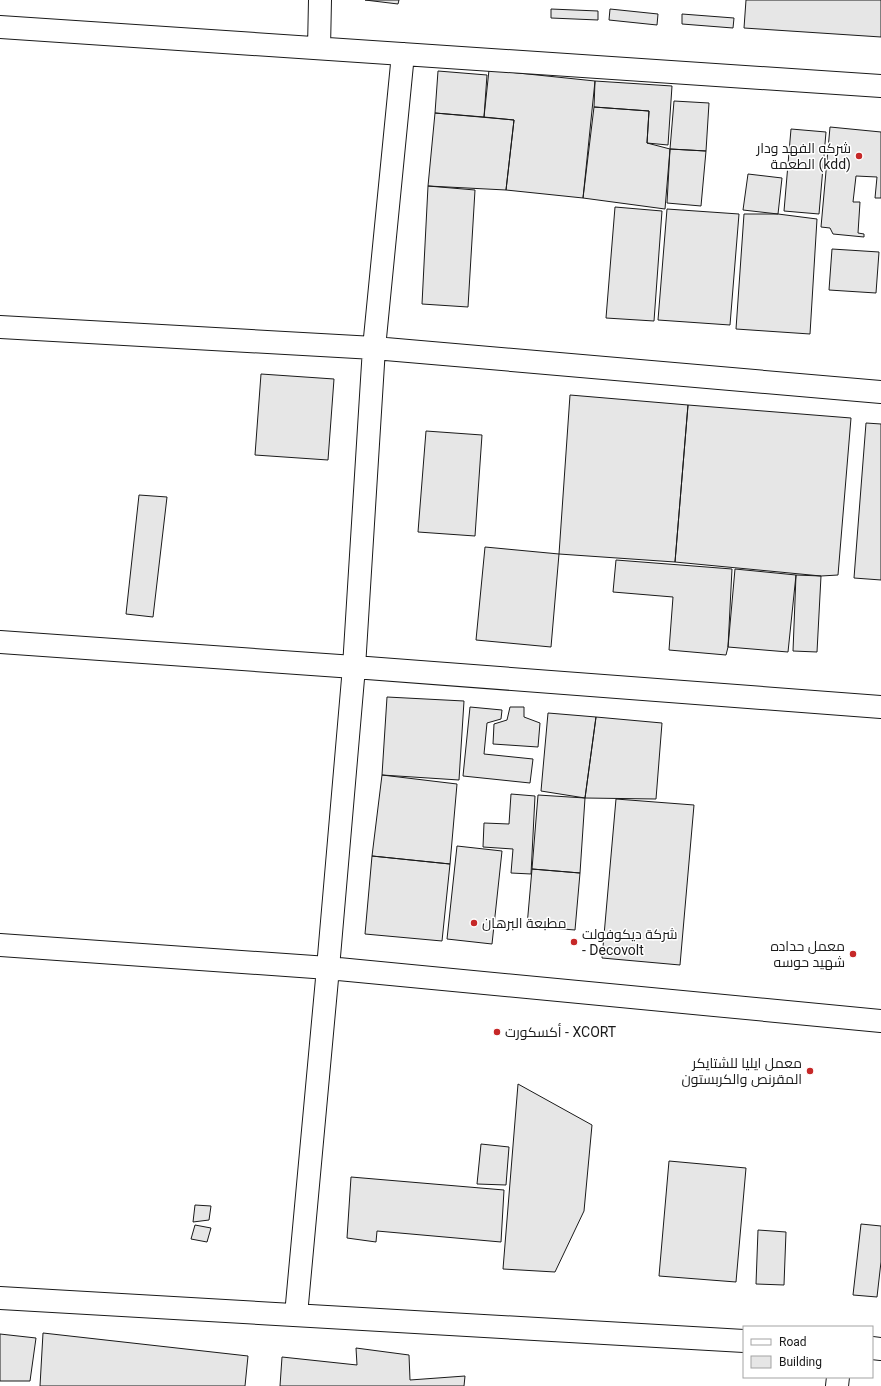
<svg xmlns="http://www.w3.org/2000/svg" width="881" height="1386" font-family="Roboto,Cairo,sans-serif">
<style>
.building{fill:#e6e6e6;stroke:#1a1a1a}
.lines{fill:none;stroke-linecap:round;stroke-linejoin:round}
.minor-casing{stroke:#1a1a1a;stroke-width:24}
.minor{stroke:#fff;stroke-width:22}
.poi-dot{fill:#c62828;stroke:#fff;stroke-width:1.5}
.labels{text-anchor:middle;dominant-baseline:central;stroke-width:3;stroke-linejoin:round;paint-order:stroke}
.poi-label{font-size:14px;fill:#1a1a1a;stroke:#fff;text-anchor:end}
</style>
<rect width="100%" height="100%" fill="#fff"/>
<!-- building -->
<path class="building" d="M 365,0 L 399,0 L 398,4 Z
M 746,0 L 881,0 L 881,37 L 744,28 Z
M 551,9 L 598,11 L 598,20 L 551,18 Z
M 610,9 L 658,14 L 657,25 L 609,20 Z
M 682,14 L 734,18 L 733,28 L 682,24 Z
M 489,70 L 595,81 L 583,198 L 506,190 L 514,120 L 484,117 Z
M 438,71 L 487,75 L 484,117 L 435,113 Z
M 595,81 L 672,86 L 668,145 L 647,143 L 649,111 L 594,107 Z
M 674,101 L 709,103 L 706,151 L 670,149 Z
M 594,107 L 649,111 L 647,143 L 670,149 L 665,209 L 583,198 Z
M 435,113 L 514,120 L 506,190 L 428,186 Z
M 830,127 L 881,132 L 881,198 L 875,198 L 877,177 L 856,176 L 853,202 L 860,202 L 858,233 L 864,234 L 864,237 L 833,234 L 830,228 L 821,227 Z
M 791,129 L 826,132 L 819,214 L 784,211 Z
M 670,149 L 706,151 L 701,206 L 667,203 Z
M 748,174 L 782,178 L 778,214 L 743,210 Z
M 428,186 L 475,190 L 468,307 L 422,304 Z
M 615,207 L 662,211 L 654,321 L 606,318 Z
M 667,209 L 739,214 L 730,325 L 658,320 Z
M 744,214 L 778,214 L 817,219 L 810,334 L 736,329 Z
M 832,249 L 879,252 L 876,293 L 829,290 Z
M 261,374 L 334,379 L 328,460 L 255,455 Z
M 570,395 L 688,405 L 675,562 L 559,554 Z
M 688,405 L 851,418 L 838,575 L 821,576 L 675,562 Z
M 866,423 L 881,424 L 881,580 L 854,578 Z
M 426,431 L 482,435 L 475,536 L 418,532 Z
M 139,495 L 167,497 L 153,617 L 126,614 Z
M 485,547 L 559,554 L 551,647 L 476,640 Z
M 616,560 L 732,569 L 728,647 L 726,655 L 669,650 L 673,597 L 613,592 Z
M 735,569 L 796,575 L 788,652 L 728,647 Z
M 796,575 L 821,576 L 817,652 L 793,651 Z
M 387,697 L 464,701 L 459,780 L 382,775 Z
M 470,707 L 502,710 L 501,719 L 487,723 L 484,754 L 533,759 L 530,783 L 463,776 Z
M 510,707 L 524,707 L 524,717 L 540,723 L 538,747 L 493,744 L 494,724 L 507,720 Z
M 548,713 L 596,717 L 585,798 L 541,791 Z
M 596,717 L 662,723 L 656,799 L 585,798 Z
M 382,775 L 457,784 L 450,864 L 372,856 Z
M 511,794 L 535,796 L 531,874 L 511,873 L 513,849 L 483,847 L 484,823 L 509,824 Z
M 538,795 L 585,798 L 580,873 L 532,869 Z
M 616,799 L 694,805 L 680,965 L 602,958 Z
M 457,846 L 502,851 L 492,944 L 447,939 Z
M 372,856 L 450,864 L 442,941 L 365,934 Z
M 532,869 L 580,873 L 575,930 L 527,926 Z
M 518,1084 L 592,1125 L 584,1211 L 555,1272 L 503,1269 Z
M 481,1144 L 509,1147 L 506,1185 L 477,1184 Z
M 669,1161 L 746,1168 L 736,1282 L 659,1276 Z
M 351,1177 L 504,1190 L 501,1242 L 377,1231 L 376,1242 L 347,1238 Z
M 195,1205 L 211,1206 L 209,1220 L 193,1222 Z
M 861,1224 L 881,1226 L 881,1262 L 877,1297 L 853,1295 Z
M 195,1225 L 211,1228 L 207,1242 L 191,1239 Z
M 758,1230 L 786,1232 L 784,1285 L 756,1284 Z
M 43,1333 L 248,1356 L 245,1386 L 40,1386 Z
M 0,1334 L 36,1338 L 30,1381 L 0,1381 Z
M 356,1348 L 409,1355 L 410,1380 L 465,1376 L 464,1386 L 280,1386 L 282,1357 L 357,1365 Z"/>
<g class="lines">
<!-- minor casing -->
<g class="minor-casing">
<path id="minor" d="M 0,27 L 881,86
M 319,48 L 320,0
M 0,327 L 374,348 L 881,392
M 0,642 L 354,667 L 881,707
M 0,945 L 328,968 L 881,1021
M 0,1298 L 744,1341
M 296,1315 L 328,968 L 354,667 L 374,348 L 403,54
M 872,1348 L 881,1349
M 837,1386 L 838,1377"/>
</g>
<!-- minor -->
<use href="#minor" class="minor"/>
</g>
<!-- markers -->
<g class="poi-dot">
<circle cx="859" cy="156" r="4"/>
<circle cx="474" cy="923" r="4"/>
<circle cx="574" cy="942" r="4"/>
<circle cx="853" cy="954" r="4"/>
<circle cx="497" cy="1032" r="4"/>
<circle cx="810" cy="1071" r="4"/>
</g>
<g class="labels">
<!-- poi labels -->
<g class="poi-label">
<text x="851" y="148">شركه الفهد ودار<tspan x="851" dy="16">الطعمة (kdd)</tspan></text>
<text x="482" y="923" text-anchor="start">مطبعة البرهان</text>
<text x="582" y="934" text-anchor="start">شركة ديكوفولت<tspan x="582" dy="16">- Decovolt</tspan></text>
<text x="845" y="946">معمل حداده<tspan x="845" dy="16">شهيد حوسه</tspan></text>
<text x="505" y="1032" text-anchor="start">أكسكورت - XCORT</text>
<text x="802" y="1063">معمل ايليا للشتايكر<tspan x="802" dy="16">المقرنص والكربستون</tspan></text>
</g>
</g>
<!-- legend -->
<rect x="743" y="1326" width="130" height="52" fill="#ffffff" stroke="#a3a3a3"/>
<rect x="751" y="1339" width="20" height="6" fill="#ffffff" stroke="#a3a3a3"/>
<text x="779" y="1346" font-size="12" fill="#1a1a1a">Road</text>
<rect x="751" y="1356" width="20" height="12" fill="#e6e6e6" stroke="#a3a3a3"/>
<text x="779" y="1366" font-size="12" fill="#1a1a1a">Building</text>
</svg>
